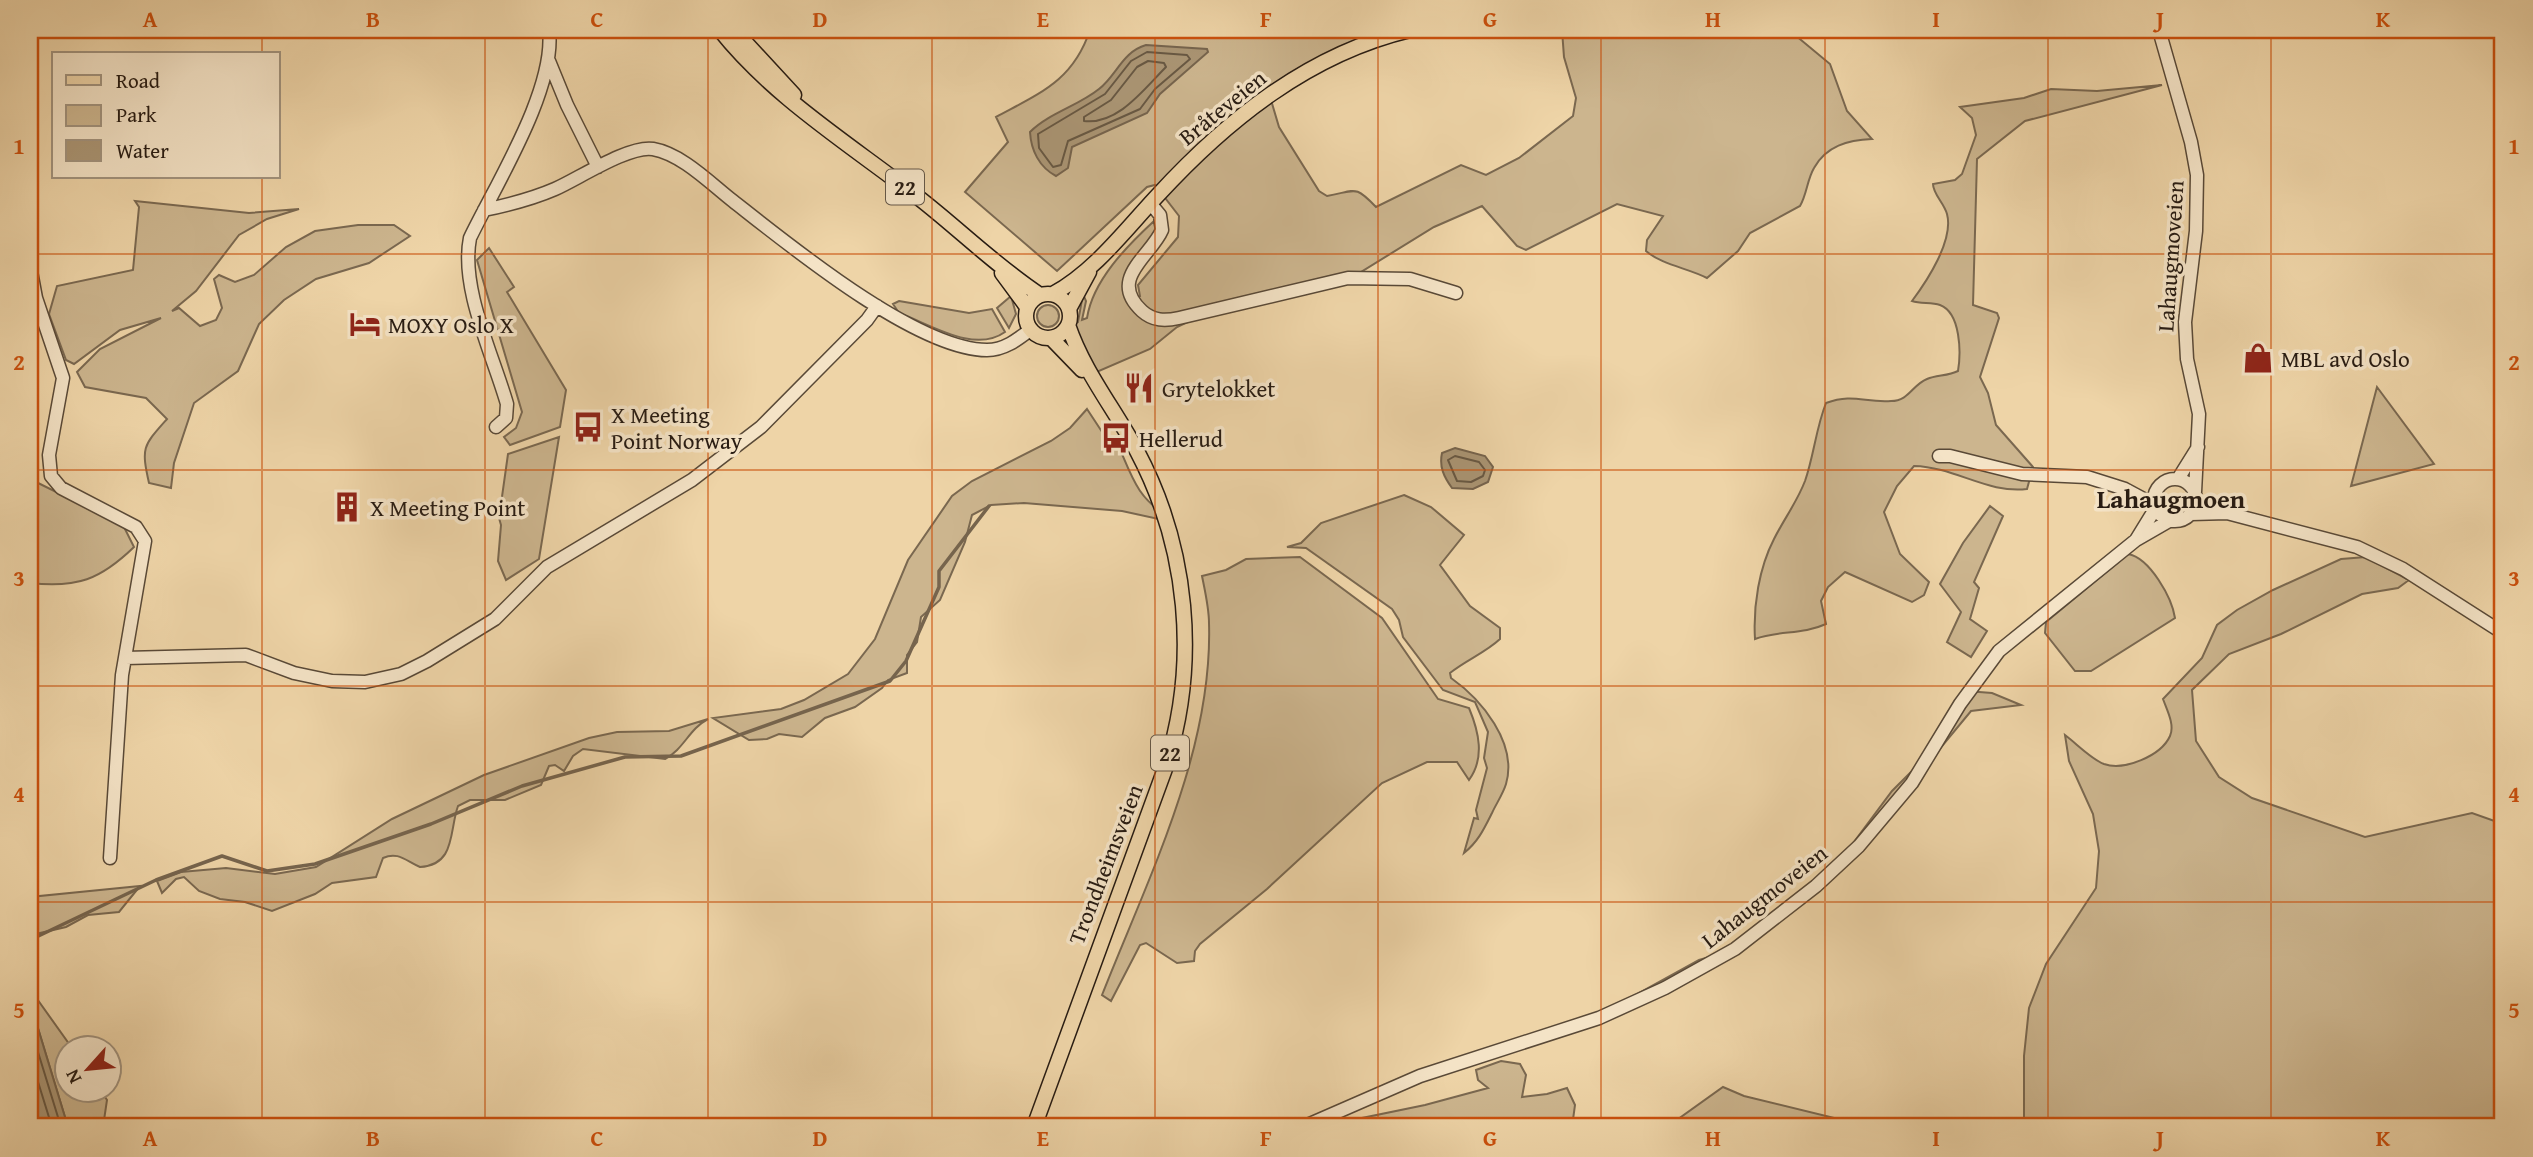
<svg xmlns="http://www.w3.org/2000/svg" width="2533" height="1157" font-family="'Gentium Book Plus',serif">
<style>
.green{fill:#ccb58e;stroke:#7a6850;stroke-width:2}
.water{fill:#aa9574;stroke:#76644d;stroke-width:2}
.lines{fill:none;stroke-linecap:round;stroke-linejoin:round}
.shore{stroke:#685843;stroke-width:2}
.stream{stroke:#76644d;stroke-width:3.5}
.minor-casing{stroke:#594937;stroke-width:15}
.major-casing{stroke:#271b12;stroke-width:17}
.minor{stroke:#f4e3c6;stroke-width:12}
.major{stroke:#eed4a7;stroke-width:14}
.grid{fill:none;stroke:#cb500d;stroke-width:2;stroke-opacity:0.55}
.labels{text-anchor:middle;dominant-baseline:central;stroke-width:7;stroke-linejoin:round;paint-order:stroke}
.shield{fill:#f4e3c6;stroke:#645748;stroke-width:2}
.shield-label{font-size:21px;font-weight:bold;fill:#271b12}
.street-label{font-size:23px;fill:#271b12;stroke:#f4e3c6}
.poi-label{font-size:23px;fill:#271b12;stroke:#f4e3c6;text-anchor:start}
.quarter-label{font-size:26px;font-weight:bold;fill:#271b12;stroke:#f4e3c6}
.neatline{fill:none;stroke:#cb500d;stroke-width:2.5}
.grid-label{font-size:23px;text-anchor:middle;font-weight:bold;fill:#cb500d}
</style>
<rect width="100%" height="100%" fill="#eed4a7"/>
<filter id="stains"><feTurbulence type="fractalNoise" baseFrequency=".00286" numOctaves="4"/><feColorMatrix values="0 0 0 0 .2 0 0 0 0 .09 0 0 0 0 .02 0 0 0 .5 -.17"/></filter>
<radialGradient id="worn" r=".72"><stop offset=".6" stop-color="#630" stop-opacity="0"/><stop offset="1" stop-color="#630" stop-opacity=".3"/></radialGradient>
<!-- green -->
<path class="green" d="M 1090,30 L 1406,30 L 1352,49 L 1271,100 L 1279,127 L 1319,191 L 1327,196 C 1356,191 1354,184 1376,207 L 1461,165 L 1486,175 L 1519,158 L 1573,116 L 1576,98 L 1564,57 L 1562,30 L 1789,30 L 1830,64 L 1847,111 L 1872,139 C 1848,140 1826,146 1814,168 C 1807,180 1807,194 1800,206 L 1750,233 L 1738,251 L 1707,278 C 1688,268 1662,265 1646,251 L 1647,240 L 1663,216 L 1617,204 L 1526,250 L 1517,246 L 1482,206 L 1434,227 L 1356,275 L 1194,319 L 1177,327 L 1150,349 L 1092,374 L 1064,328 L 1078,322 L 1083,294 L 1086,301 L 1082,320 L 1087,318 C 1093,280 1127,246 1154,221 L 1156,233 L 1140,253 L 1130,300 L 1140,296 L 1138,285 L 1178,237 L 1179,216 L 1155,185 L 1147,187 L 1057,271 L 965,192 L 1008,142 L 996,117 C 1040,93 1073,81 1090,30 Z
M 2162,85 L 2025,121 L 1977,159 L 1973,305 L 1997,313 L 1999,318 L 1980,377 L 1988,393 L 1996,425 L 2033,467 L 2027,489 C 1988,494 1955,467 1914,466 L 1897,486 L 1884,512 L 1900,554 L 1929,582 L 1924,595 L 1912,602 L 1845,572 L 1828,587 L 1821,601 L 1826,624 C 1802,635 1779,630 1755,639 C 1753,606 1759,568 1774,539 C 1784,519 1797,502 1805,481 C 1814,455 1816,428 1826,403 C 1853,393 1865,403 1891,401 C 1909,401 1912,385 1927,379 C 1937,375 1948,376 1958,371 C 1961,353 1961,313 1940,305 C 1931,302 1921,304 1912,301 C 1927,281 1954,240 1947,214 C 1944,203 1933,194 1933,184 L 1955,180 L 1962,174 L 1976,135 L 1972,118 L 1960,107 L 2024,98 L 2051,89 L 2097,91 Z
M 135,201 L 249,213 L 299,209 L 267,219 L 239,235 L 196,291 L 172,311 L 179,308 L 200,326 L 216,320 L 222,308 L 214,279 L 219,275 L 235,282 L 254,275 L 286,247 L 315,231 L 358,225 L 394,225 L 410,236 L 369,263 L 316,279 L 284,300 L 259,324 L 238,371 L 194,403 L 174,463 L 171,488 L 149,483 C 141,447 143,446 167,419 L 146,398 L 85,387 L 77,372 L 100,349 L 161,318 L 120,330 L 74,364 L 66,360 L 49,314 L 57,286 L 133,270 L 139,207 Z
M 489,248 L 514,287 L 507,292 L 566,390 L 560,427 L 510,445 L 504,437 L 516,428 L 522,412 L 477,260 Z
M 1011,296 L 1016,314 L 1009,328 L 997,308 Z
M 899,301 L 969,313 L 992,309 L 1005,332 C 974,354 930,324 899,313 L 893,304 Z
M1037 316a11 11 0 1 1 22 0a11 11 0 1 1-22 0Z
M 2377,387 L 2434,464 L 2351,486 Z
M 1087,409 L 1110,444 L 1114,449 L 1119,447 C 1132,477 1138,499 1168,516 L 1163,520 L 1122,511 L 1024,503 L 991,505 L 972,515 L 965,542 L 940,600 L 921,617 L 917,642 L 907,655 L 907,673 L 888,680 L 882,688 L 855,707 L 825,718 L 802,737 L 779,734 L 767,739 L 749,740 L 713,718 L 781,709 L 804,700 L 848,674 L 875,639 L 908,560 L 952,496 L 972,481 L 1051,441 L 1070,428 Z
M 559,437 L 539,559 L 506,580 L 498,561 L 501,525 L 499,518 L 508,454 Z
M 30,479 L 123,525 L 134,547 C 100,580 77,588 30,583 Z
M 1404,495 L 1431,507 L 1464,535 L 1440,565 L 1470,606 L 1500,628 L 1500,639 C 1485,653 1466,660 1450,673 L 1451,678 C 1481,699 1518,743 1506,784 C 1503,794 1496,804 1492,813 C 1484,829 1478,842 1464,853 L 1474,818 L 1478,819 L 1476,810 L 1487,768 L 1484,758 L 1488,732 L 1475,702 L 1443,690 L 1403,637 L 1399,620 L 1392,609 L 1306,548 L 1287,547 L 1301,543 L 1321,523 Z
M 1990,506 L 2003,516 L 1974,582 L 1979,588 L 1970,619 L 1987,631 L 1971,657 L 1947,642 L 1961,612 L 1940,584 L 1963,543 Z
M 2128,554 C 2150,558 2172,598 2175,618 L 2091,671 L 2075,671 L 2045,633 L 2046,622 Z
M 1300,557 L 1382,618 L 1438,699 L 1469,708 C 1479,732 1485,758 1469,780 L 1457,762 L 1427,762 L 1382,783 L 1267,889 L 1200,944 L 1195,951 L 1194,961 L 1177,963 L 1146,943 L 1140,945 L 1111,1001 L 1102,995 C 1148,878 1213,751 1209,623 C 1209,608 1205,591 1202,576 L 1226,570 L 1246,559 Z
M 2366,557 L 2409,580 L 2398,588 L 2362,594 L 2281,634 L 2229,654 L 2192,690 L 2196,741 L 2219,777 L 2252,798 L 2365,837 L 2472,813 L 2503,824 L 2503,1127 L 2024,1127 L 2024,1056 L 2029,1008 L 2046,964 L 2096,888 L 2099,851 L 2093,814 L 2069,761 L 2065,735 C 2077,744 2091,759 2104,764 C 2124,771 2161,756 2170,736 C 2175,725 2167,710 2163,699 L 2202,658 L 2217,625 L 2237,610 L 2273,590 L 2341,559 Z
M 1966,691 L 1992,693 L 2021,705 L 1971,711 L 1857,849 L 1700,971 L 1623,1002 L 1699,960 L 1720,954 L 1839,862 L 1892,791 L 1913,770 Z
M 708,719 C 689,729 684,749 665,759 L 583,749 L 573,756 L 564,771 L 555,765 L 549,766 L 541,785 L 505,800 L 470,800 L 458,806 C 449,831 456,865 420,867 C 406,861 398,851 383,858 L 376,877 L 332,883 L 315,894 L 272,911 L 245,902 L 220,899 L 199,891 L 184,877 L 176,879 L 162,893 L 157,881 L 181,872 L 226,868 L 275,874 L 316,867 L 392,819 L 484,775 L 589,738 L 617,732 L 669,731 Z
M 140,886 L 119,912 L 88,915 L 66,927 L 36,934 L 30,941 L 30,897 Z
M 30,989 L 72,1048 L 66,1048 L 66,1090 L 101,1091 L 107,1100 L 103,1127 L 68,1127 L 30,1002 Z
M 1501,1061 L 1520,1064 L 1526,1075 L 1522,1097 L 1547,1094 L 1567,1088 L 1575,1105 L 1572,1127 L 1353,1127 L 1362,1118 L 1425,1105 L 1488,1088 L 1478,1080 L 1476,1070 Z
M 1723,1087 L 1744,1096 L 1871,1127 L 1667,1127 Z"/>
<!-- water -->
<path class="water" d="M 1146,45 L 1207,49 L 1208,52 L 1160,94 L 1147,113 L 1072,147 L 1068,168 L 1056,176 C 1039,167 1031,150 1030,132 C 1049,113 1078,106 1099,89 C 1117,75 1122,52 1146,45 Z
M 1455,448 L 1485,456 L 1493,467 L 1488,482 L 1473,489 L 1452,488 C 1444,477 1439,467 1442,453 Z
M 30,1002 L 68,1127 L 30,1127 Z"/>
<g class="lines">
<!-- shore -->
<path class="shore" d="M 1147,52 L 1187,55 L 1190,59 L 1155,89 L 1140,109 L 1068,141 L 1061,165 L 1053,167 L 1039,148 L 1038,134 L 1105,94 L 1131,61 Z
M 1148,61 L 1164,63 L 1166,67 C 1144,89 1118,125 1084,121 L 1084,117 L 1111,100 L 1137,67 Z
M 1455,456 L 1479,462 L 1485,470 L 1483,476 L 1471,482 L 1457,481 L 1448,460 Z
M 30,1026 L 61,1127
M 30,1056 L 52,1127"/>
<!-- stream -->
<path class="stream" d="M 30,940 L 156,880 L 222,856 L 267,871 L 315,864 L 431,824 L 522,786 L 625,757 L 681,756 L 890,681 L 906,661 L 939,587 L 939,571 L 989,506"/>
<!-- minor casing -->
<g class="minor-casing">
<path id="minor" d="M 2159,30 L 2191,142 L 2197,175 L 2196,231 L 2185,322 L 2187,359 L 2199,414 L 2195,492
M 549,61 L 567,105 L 598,167
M 1150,203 L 1160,215 L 1162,230 C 1151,256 1107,279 1142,311 C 1153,321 1165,321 1179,318 L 1348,278 L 1410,279 L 1456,293
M 484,210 C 508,205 532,199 555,189 C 578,179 629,145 653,149 C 682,154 711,184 733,201 C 789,245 917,350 987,350 C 1004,350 1017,340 1030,330
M 30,266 L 36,298 L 63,378 L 49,455 L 51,476 L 61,488 L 136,527 L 145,541 L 122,675 L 110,858
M 496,427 L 506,418 L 507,404 C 493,355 460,288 470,238 C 496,184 556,89 549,30
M 1939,456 L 1950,456 L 2022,474 L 2087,477 L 2125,489 L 2153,504
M2154 500a21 21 0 1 1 42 0a21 21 0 1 1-42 0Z
M 2178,479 L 2198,447
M 2191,514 L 2227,513 L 2357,547 L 2403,569 L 2503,633
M 2136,540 L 2155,509
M 125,658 L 246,655 L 294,673 L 332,681 L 365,682 L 401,674 L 427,661 L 495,619 L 547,567 L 692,480 L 761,427 L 867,320 L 877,306
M 1303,1127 L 1420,1076 L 1599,1018 L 1665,988 L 1735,949 L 1816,886 L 1859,846 L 1912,783 L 1960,704 L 1999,651 L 2136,540 L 2169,521"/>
</g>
<!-- major casing -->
<g class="major-casing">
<path id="major" d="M 720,30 C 774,98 851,145 919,198 C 960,230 996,266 1040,295
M 734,30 L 794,95
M 1002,273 L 1027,307
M1026 316a22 22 0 1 1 44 0a22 22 0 1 1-44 0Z
M 1053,294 C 1095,271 1126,229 1158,195 C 1227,120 1309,54 1410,30
M 1069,309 L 1089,272
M 1051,338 L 1082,370
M 1034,1127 L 1166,766 C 1199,662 1188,547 1137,451 C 1114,408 1084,372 1068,325"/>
</g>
<!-- minor -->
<use href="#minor" class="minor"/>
<!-- major -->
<use href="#major" class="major"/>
</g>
<!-- grid -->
<path class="grid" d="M 262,30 L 262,54M 485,30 L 485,1127M 708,30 L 708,1127M 932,30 L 932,1127M 1155,30 L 1155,1127M 1378,30 L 1378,1127M 1601,30 L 1601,1127M 1825,30 L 1825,1127M 2048,30 L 2048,1127M 2271,30 L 2271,1127M 262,177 L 262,1127M 30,254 L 2503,254M 30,470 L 2503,470M 30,686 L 2503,686M 30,902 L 2503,902"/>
<!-- icons -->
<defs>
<g id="hotel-bare" transform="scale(2.415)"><path d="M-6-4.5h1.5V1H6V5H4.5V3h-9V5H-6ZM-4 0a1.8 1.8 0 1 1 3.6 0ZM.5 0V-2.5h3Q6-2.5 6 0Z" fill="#8f2418" stroke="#f4e3c6" stroke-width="2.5" paint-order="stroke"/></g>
<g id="shop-bare" transform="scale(2.415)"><path d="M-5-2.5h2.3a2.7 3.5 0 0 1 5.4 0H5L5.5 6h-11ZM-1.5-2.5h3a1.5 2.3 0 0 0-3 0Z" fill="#8f2418" stroke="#f4e3c6" stroke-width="2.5" paint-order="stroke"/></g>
<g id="restaurant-bare" transform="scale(2.415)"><path d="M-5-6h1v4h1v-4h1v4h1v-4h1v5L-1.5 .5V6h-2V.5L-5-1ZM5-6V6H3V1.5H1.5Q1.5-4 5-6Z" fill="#8f2418" stroke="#f4e3c6" stroke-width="2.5" paint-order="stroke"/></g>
<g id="bus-bare" transform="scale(2.415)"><path d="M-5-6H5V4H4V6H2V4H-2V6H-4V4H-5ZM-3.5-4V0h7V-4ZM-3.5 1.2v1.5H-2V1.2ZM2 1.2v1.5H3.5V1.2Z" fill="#8f2418" stroke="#f4e3c6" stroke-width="2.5" paint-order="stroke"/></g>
<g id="building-bare" transform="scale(2.415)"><path d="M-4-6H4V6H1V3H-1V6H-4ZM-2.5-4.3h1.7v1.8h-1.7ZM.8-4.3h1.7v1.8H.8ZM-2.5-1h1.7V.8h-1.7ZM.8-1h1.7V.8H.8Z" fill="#8f2418" stroke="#f4e3c6" stroke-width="2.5" paint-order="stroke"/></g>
</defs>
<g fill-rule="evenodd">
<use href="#hotel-bare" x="365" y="324"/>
<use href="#shop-bare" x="2258" y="358"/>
<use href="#restaurant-bare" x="1139" y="388"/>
<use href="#bus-bare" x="588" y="427"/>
<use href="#bus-bare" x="1116" y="438"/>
<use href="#building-bare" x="347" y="507"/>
</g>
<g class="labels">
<!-- shield labels -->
<g class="shield">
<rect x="886" y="169.5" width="38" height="35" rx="5"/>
<rect x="1151" y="735.5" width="38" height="35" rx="5"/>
</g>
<g class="shield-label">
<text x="905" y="187">22</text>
<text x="1170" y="753">22</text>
</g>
<!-- street labels -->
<g class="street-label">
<text transform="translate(1222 107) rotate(-39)">Bråteveien</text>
<text transform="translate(2170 256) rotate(-86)">Lahaugmoveien</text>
<text transform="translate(1105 864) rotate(-69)">Trondheimsveien</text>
<text transform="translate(1764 896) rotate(-38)">Lahaugmoveien</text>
</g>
<!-- poi labels -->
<g class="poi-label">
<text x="388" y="324">MOXY Oslo X</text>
<text x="2281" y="358">MBL avd Oslo</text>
<text x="1162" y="388">Grytelokket</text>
<text x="611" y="414">X Meeting<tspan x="611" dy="26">Point Norway</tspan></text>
<text x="1139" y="438">Hellerud</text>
<text x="370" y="507">X Meeting Point</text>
</g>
<!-- quarter labels -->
<g class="quarter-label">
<text x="2171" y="498">Lahaugmoen</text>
</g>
</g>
<!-- margin -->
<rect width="2533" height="1157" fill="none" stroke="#eed4a7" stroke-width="77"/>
<!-- legend -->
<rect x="52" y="52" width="228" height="126" fill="#f4e3c6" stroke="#a2937e" stroke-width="2"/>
<rect x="66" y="75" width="35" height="10" fill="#eed4a7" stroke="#a2937e" stroke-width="2"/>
<text x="116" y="88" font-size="21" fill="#271b12">Road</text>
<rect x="66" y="105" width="35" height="21" fill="#ccb58e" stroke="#a2937e" stroke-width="2"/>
<text x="116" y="122" font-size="21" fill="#271b12">Park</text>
<rect x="66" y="140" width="35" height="21" fill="#aa9574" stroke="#a2937e" stroke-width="2"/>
<text x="116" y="158" font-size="21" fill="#271b12">Water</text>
<!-- north arrow -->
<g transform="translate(88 1069) rotate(243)"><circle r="33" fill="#f4e3c6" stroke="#a2937e" stroke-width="2"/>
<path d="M0-5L12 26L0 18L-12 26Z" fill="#8f2418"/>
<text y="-10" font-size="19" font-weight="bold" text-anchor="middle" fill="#271b12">N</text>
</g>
<rect x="38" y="38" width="2456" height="1080" class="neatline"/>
<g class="grid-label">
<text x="150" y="27">A</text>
<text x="373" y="27">B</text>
<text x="597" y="27">C</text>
<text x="820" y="27">D</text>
<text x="1043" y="27">E</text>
<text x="1266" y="27">F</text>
<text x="1490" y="27">G</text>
<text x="1713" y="27">H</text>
<text x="1936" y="27">I</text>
<text x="2160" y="27">J</text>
<text x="2383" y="27">K</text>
<text x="19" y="154">1</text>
<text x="2514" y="154">1</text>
<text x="19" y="370">2</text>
<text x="2514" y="370">2</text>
<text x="19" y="586">3</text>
<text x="2514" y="586">3</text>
<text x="19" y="802">4</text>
<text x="2514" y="802">4</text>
<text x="19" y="1018">5</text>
<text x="2514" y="1018">5</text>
<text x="150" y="1146">A</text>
<text x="373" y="1146">B</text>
<text x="597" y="1146">C</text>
<text x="820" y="1146">D</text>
<text x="1043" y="1146">E</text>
<text x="1266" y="1146">F</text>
<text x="1490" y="1146">G</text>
<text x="1713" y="1146">H</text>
<text x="1936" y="1146">I</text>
<text x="2160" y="1146">J</text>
<text x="2383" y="1146">K</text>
</g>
<rect width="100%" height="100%" filter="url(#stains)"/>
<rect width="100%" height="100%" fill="url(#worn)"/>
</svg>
